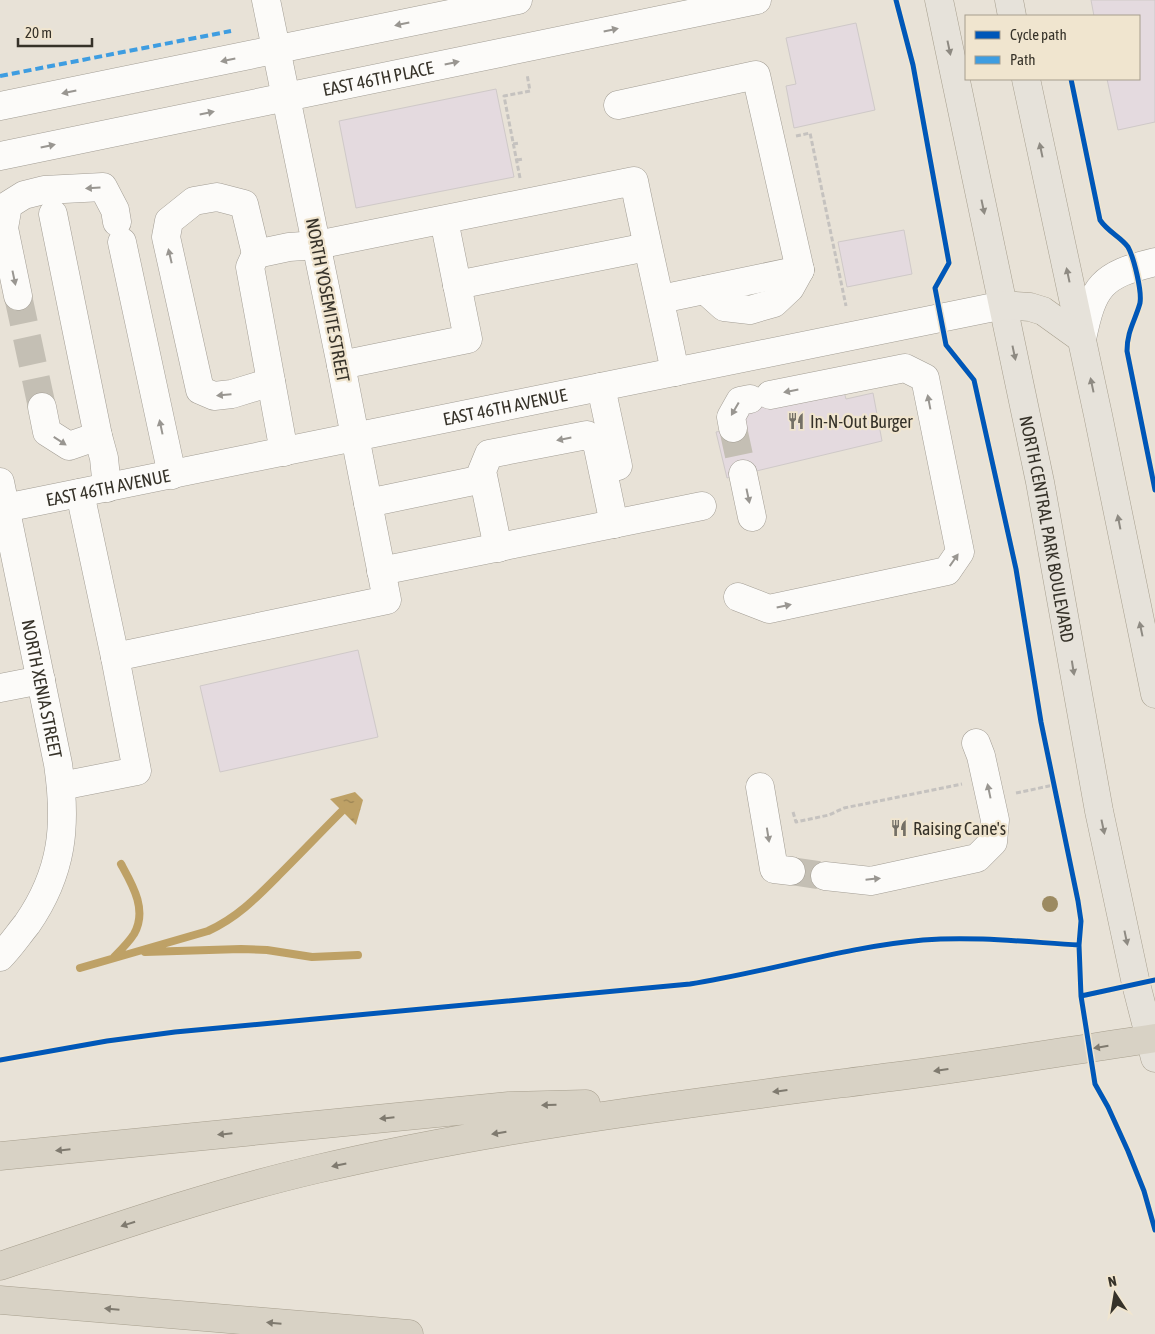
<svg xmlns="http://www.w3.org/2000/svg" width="1155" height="1334" font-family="'Asap Condensed',sans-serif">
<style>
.water{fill:url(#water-ripples)}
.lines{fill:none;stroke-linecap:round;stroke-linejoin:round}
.stream{stroke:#bea166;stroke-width:8}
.building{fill:#e4dadf;stroke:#cfc9c8}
.minor-tunnel{stroke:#c4bfb4;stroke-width:28;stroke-dasharray:28 14;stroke-linecap:butt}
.minor-casing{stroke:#a29d94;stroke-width:29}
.major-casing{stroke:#a79f8e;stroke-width:29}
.highway-casing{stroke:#a79f8e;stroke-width:29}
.path{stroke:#c5c2bf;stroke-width:3;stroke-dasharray:5 2.5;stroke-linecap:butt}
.minor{stroke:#fcfbf9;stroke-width:28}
.major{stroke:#e6e2da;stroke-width:28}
.highway{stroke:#d8d2c5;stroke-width:28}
.quiet{stroke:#3e9de1;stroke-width:4;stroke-dasharray:8 4;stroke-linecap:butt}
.cycleway-casing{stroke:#f0e5cf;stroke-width:8}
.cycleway{stroke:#0057b8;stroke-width:5}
.tree{fill:#9c8a61}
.oneway{fill:#999691}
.oneway2{fill:#8e8a82}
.oneway3{fill:#7f7a6f}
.labels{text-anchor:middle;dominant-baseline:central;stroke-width:4.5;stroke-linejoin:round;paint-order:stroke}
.street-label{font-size:18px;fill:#363229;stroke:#f0e5cf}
.poi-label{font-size:18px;fill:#363229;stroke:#f0e5cf;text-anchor:start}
</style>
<defs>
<pattern id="water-ripples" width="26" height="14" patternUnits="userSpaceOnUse" patternTransform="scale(1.25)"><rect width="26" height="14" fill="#bea166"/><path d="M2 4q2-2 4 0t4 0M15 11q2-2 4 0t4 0" fill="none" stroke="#9b8454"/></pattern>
</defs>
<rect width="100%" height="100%" fill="#e8e2d7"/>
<!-- water -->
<path class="water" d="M 355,792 L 363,800 L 356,825 L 330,799 Z"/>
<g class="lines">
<!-- stream -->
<path class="stream" d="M 145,952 L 241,949 L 267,950 L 312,957 L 358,955
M 114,957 C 121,950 129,942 134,934 C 148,910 132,884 121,864
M 80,968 L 208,931 C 239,917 259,895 283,871 C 303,851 322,831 342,811"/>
</g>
<!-- building -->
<path class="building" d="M 1091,0 L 1155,0 L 1155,122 L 1118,130 L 1107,79 L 1139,79 L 1139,16 L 1094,16 Z
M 856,23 L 875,110 L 794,128 L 786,86 L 796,84 L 786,38 Z
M 496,89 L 514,177 L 356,208 L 339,121 Z
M 904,230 L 912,274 L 847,287 L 838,242 Z
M 767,384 L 843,388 L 846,399 L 873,393 L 882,441 L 727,478 L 716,432 L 739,428 L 750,390 Z
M 358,650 L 378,737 L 220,772 L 200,686 Z"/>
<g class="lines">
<!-- minor-tunnel -->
<path class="minor-tunnel" d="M 18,296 L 42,407
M 733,428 L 743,474
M 791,871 L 825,876"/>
<!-- minor casing -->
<g class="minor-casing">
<g id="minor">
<path d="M 618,105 L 756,75 L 800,270 L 661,299"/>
<path d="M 0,106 L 518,0"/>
<path id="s1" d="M 0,156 L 757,0"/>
<path d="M 53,214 L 98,436 L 104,458 L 107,488"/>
<path d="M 122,242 L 172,475"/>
<path d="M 256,254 L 244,204 L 217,197 L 194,201 L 169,221 L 166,237 L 200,390 L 214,396 L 232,394 L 271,382"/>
<path d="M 457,285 L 647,247"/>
<path d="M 705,290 L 724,307 L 750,310 L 774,303 L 790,288 L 800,270"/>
<path d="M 18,296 L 4,228 L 8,205 L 24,195 L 44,190 L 103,187 L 115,210 L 117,222"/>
<path d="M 1082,339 C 1093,286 1101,275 1155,262"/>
<path d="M 341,365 L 468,339 L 444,220"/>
<path d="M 601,387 L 618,466"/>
<path d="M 42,407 L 47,432 L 69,446 L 98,436"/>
<path d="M 733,428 L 731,417 L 740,401 L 750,399"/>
<path d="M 284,452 L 250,267 L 256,254 L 289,247 L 317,245 L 634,181 C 647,245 662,308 675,372"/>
<path d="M 743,474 L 752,517"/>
<path id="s2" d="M 0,482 L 58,764 C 67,825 63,872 27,924 C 18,935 10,947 0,957"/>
<path d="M 80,493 L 115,657 L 387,600 L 341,365 L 266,0"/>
<path d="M 368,503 L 483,479"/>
<path id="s3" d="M 5,508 L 1004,305"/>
<path d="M 498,548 L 482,471 L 489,454 L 587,435 L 597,443 L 614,524"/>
<path d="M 381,571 L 702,506"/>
<path d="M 738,597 L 769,609 L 947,571 L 960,552 L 925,378 L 905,368 L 770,395"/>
<path d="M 0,688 L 41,680"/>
<path d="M 61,786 L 137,771 L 115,657"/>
<path d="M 760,787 L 774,869 L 791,871"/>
<path d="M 825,876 L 871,881 L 977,858 L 993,842 L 995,820 L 981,756 L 976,743"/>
</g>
</g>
<!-- major casing -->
<g class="major-casing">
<g id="major">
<path id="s4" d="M 939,0 L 1040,482 L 1099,811 L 1136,984 L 1155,1058"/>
<path d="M 1009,0 L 1012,16"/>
<path d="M 1026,79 L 1098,415 L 1155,694"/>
<path d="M 1004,305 L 1030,307 L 1043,311 L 1082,339"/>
</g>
</g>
<!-- highway casing -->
<g class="highway-casing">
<path id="highway" d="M 0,1156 L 509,1106 L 586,1104
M 0,1266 C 105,1231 210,1194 317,1169 C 506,1125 699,1102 891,1077 C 979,1066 1067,1051 1155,1038
M 0,1300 L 409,1334"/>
</g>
<!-- path -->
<path class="path" d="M 796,136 L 810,133 L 846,306
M 513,144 L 520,143
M 517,160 L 523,159
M 520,178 L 504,96 L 530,91 L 527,74
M 1016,793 L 1054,785
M 793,812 L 796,822 L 829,815 L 844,808 L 962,784"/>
<!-- minor -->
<use href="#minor" class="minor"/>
<!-- major -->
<use href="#major" class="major"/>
<!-- highway -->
<use href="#highway" class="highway"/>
<!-- quiet -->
<path class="quiet" d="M 0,76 L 231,31"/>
<!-- cycleway casing -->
<g class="cycleway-casing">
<path id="cycleway" d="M 896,0 L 913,65 L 949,263 L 935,288 L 946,345 L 974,380 L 1016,569 L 1041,722 L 1078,901 L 1081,921 L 1079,945 L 1081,996 L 1095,1084 L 1108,1107 L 1128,1151 L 1144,1191 L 1155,1230
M 1071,79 L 1100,220 C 1108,232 1121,237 1128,247 C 1134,258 1142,291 1140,303 C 1135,321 1127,331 1127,351 L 1155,490
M 1081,996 L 1155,980
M 0,1060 L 107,1041 L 175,1032 L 690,984 C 768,972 844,947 923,940 C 974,936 1027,942 1079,945"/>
</g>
<!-- cycleway -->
<use href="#cycleway" class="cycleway"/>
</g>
<!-- trees -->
<circle class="tree" cx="1050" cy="904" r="8"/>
<!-- one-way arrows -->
<defs><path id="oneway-solid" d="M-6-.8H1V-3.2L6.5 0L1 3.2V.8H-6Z" transform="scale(1.25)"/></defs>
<g class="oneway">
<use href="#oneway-solid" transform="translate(402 24) rotate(168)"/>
<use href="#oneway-solid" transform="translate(611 30) rotate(-12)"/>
<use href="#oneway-solid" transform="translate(228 60) rotate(168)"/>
<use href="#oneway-solid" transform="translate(452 63) rotate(-12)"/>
<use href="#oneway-solid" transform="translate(69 92) rotate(168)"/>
<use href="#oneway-solid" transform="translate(207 113) rotate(-12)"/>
<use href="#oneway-solid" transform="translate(48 146) rotate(-12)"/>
<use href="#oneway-solid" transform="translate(93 188) rotate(177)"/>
<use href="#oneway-solid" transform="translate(170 256) rotate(-103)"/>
<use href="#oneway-solid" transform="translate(14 278) rotate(78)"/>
<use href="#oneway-solid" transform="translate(791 391) rotate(169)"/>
<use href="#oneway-solid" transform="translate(224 395) rotate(175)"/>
<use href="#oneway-solid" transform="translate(929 402) rotate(-101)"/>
<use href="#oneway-solid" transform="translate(735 409) rotate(120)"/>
<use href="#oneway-solid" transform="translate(161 427) rotate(-102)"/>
<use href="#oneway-solid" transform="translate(564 439) rotate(169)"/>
<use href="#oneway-solid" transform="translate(60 441) rotate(33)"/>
<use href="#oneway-solid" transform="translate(748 496) rotate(78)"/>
<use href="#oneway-solid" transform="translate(954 560) rotate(-55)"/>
<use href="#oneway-solid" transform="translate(784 606) rotate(-12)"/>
<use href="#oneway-solid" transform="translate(989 791) rotate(-102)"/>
<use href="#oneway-solid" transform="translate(768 835) rotate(81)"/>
<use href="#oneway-solid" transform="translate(873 879) rotate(-6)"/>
</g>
<g class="oneway2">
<use href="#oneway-solid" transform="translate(949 48) rotate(78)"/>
<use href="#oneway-solid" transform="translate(1041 150) rotate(-102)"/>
<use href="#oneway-solid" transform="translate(983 207) rotate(78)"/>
<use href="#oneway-solid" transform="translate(1068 275) rotate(-102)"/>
<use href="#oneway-solid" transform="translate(1014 353) rotate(78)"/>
<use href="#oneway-solid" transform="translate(1092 385) rotate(-102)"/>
<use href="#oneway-solid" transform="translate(1119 522) rotate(-101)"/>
<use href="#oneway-solid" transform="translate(1141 629) rotate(-102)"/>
<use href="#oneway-solid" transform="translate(1073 668) rotate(81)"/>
<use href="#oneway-solid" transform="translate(1103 827) rotate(78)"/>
<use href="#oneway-solid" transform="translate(1126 938) rotate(78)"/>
</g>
<g class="oneway3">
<use href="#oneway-solid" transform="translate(1101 1047) rotate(171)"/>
<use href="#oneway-solid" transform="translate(941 1070) rotate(172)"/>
<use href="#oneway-solid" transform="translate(780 1091) rotate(173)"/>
<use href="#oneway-solid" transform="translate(549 1105) rotate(178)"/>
<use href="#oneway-solid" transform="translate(387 1118) rotate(174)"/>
<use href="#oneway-solid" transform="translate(499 1133) rotate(171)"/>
<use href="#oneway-solid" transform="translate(225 1134) rotate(174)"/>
<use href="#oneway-solid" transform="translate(63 1150) rotate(174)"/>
<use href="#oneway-solid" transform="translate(339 1165) rotate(168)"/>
<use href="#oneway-solid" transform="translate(128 1224) rotate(162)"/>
<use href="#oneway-solid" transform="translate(112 1309) rotate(-175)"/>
<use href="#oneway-solid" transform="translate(274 1323) rotate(-175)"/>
</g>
<!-- icons -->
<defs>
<g id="restaurant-bare" transform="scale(1.35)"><path d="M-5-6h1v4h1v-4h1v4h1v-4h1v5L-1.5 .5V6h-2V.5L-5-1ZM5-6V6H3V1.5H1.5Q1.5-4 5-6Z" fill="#747066" stroke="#f0e5cf" stroke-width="2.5" paint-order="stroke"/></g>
</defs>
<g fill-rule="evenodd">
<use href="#restaurant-bare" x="796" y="421"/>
<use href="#restaurant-bare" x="899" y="828"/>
</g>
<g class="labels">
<!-- street labels -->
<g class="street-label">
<text stroke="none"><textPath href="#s1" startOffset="386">EAST 46TH PLACE</textPath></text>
<text transform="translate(328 300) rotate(79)">NORTH YOSEMITE STREET</text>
<text stroke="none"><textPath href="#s3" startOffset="510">EAST 46TH AVENUE</textPath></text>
<text stroke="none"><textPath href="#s3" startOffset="105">EAST 46TH AVENUE</textPath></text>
<text stroke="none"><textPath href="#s4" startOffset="540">NORTH CENTRAL PARK BOULEVARD</textPath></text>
<text stroke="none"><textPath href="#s2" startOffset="211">NORTH XENIA STREET</textPath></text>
</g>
<!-- poi labels -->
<g class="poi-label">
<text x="810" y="421">In-N-Out Burger</text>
<text x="913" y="828">Raising Cane's</text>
</g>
</g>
<!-- legend -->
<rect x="965" y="15" width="175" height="65" fill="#f0e5cf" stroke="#a69d8d"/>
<rect x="975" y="31" width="25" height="8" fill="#0057b8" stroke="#a69d8d"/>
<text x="1010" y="40" font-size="15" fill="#363229">Cycle path</text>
<rect x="975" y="56" width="25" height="8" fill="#3e9de1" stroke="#a69d8d"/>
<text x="1010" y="65" font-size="15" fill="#363229">Path</text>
<!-- north arrow -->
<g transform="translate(1115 1294) rotate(348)" stroke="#f0e5cf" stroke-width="4" paint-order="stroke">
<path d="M0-4L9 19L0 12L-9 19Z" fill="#363229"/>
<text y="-8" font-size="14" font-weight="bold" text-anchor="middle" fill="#363229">N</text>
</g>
<!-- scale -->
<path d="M18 38v8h74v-8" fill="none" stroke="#363229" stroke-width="2.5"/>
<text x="25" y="38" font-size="15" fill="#363229" stroke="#f0e5cf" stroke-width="4" paint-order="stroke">20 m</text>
</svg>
